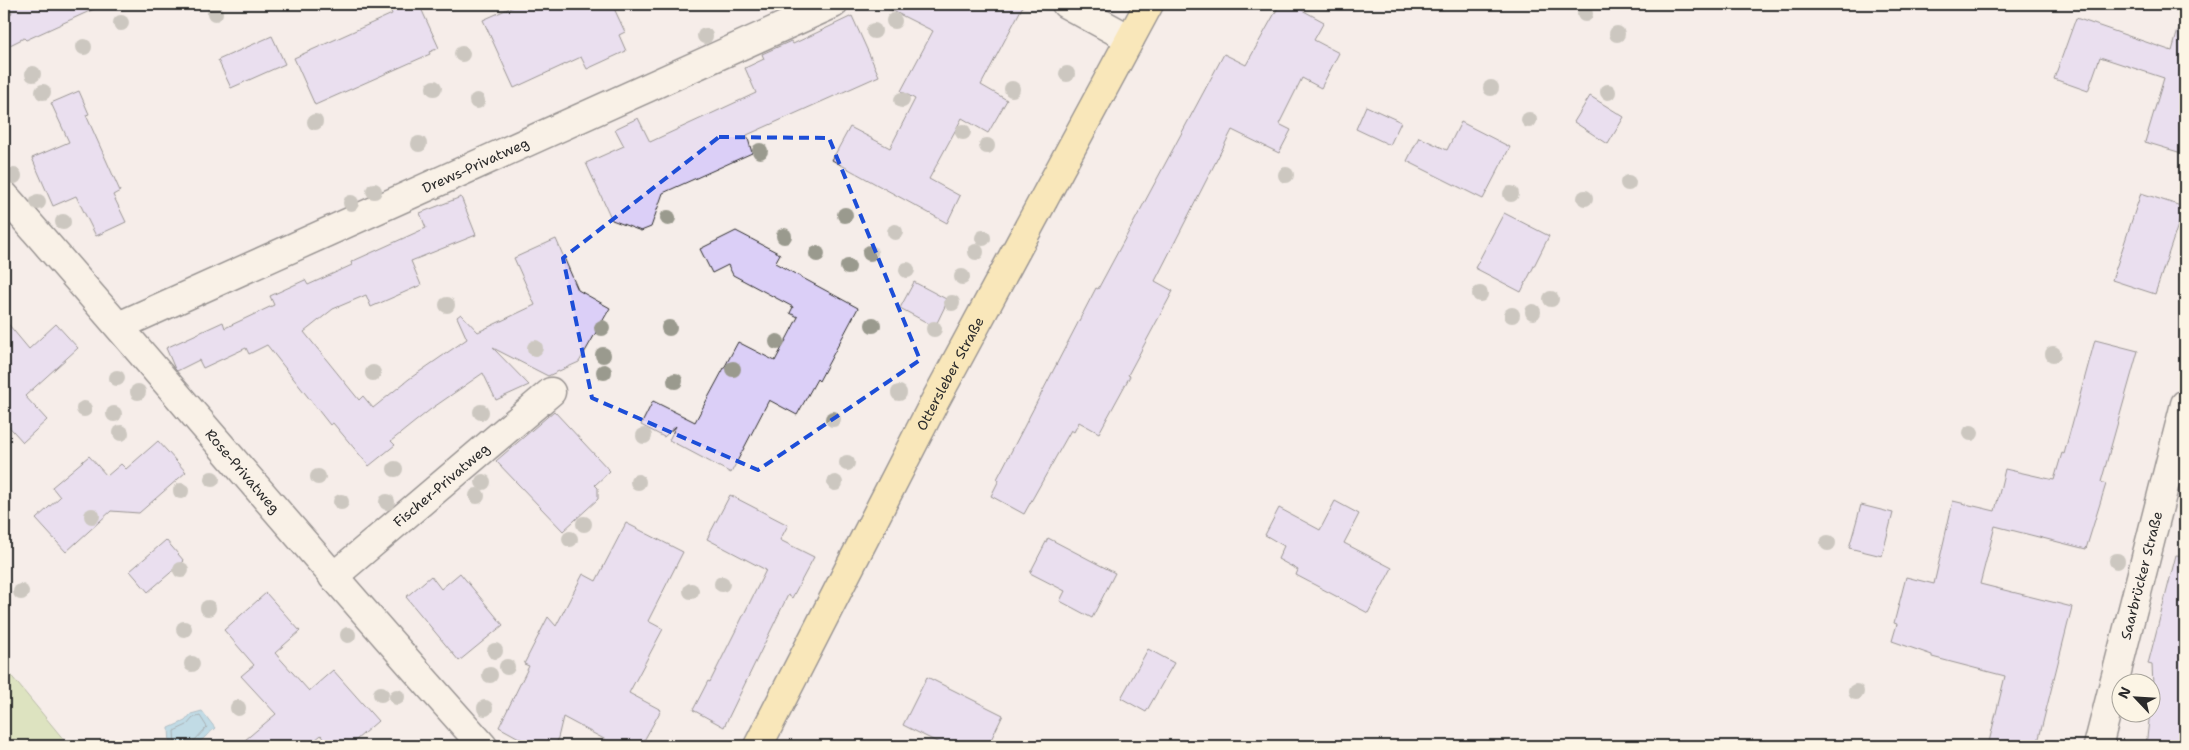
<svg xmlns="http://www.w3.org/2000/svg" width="2189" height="750" font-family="'Shantell Sans',sans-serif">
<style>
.green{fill:#bfd88f;stroke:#75825d}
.water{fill:#80c5e1;stroke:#5e8798}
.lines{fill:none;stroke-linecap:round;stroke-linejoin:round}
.shore{stroke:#4d6974;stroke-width:1}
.building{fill:#dbcff7;stroke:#2b2b2b}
.minor-casing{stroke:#2b2b2b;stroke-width:31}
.major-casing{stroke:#2b2b2b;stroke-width:31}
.minor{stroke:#fcf5e5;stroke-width:28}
.major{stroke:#fde080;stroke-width:28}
.tree{fill:#9a9a8e}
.marked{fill:none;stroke:#1d4ed8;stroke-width:4;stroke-dasharray:10 6;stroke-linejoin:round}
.labels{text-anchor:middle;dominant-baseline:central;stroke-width:4.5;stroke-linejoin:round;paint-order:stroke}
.street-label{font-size:14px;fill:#2b2b2b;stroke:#fcf5e5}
</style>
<rect width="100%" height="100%" fill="#f5ede9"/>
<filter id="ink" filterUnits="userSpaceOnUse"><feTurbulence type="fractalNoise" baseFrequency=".02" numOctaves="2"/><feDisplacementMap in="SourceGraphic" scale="10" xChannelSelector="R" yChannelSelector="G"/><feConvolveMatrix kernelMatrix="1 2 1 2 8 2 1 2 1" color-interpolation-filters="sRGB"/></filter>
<g filter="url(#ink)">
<!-- green -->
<path class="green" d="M 4,667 L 69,746 L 4,746 Z"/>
<!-- water -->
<path class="water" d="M 202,711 L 215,728 L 195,746 L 170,746 L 169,728 L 185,721 L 191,714 Z"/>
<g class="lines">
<!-- shore -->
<path class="shore" d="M 175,746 L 174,731 L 187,725 L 193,718 L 200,716 L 207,727 L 194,741 L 192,746"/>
</g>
<!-- building -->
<path class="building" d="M 8,4 L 105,4 L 26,40 L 24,38 L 4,48 L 4,17 L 12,13 Z
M 388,4 L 419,4 L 439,48 L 429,52 L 430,54 L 315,105 L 294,58 L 392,14 Z
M 519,4 L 612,4 L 625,32 L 619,35 L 626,51 L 587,69 L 581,57 L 514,88 L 483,20 Z
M 879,4 L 1024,4 L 981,85 L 1007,100 L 988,133 L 962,118 L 929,179 L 960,196 L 947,223 L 832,160 L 850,127 L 890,148 L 915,99 L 901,91 L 933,31 Z
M 1280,4 L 1291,4 L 1324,22 L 1314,40 L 1339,53 L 1321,88 L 1302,78 L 1279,124 L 1291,130 L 1279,153 L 1232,130 L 1155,281 L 1173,291 L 1128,375 L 1130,376 L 1099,433 L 1079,422 L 1074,432 L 1071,430 L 1024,514 L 991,496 L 999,480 L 997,479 L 1096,288 L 1098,289 L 1224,54 L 1246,65 Z
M 852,16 L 879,76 L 747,135 L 752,153 L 663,193 L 651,227 L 641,231 L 612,220 L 586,163 L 624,146 L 615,129 L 638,118 L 650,142 L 756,93 L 745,68 L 764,59 L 762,54 L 791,41 L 793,44 Z
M 2076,18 L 2172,51 L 2178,30 L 2185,31 L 2185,154 L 2145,142 L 2164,78 L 2100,57 L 2088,91 L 2054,79 Z
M 272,36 L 285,64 L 231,88 L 218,60 Z
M 79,91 L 89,114 L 86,115 L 120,191 L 113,195 L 126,222 L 96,236 L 76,196 L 53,206 L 32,158 L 69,142 L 51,103 Z
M 1590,96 L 1624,117 L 1608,144 L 1574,122 Z
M 1366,106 L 1401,122 L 1390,145 L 1356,129 Z
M 1461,122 L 1510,147 L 1483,199 L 1407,161 L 1419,137 L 1447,150 Z
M 2141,193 L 2184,207 L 2155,294 L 2112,280 Z
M 461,197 L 476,235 L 411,261 L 421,285 L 371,307 L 366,295 L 333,309 L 304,332 L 359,400 L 363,396 L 373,408 L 409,379 L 467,339 L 457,317 L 461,314 L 478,332 L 535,305 L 514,258 L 556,239 L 578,290 L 610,308 L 579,362 L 548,376 L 493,348 L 529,385 L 496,400 L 483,373 L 431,409 L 391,441 L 395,445 L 369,466 L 333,423 L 330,425 L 267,345 L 249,354 L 246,348 L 203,368 L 199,360 L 177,371 L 175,369 L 166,348 L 223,322 L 225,328 L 274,305 L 270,296 L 305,280 L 308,285 L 352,265 L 351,262 L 426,228 L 420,213 Z
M 1504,213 L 1549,236 L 1521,292 L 1475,268 Z
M 736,231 L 780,254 L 775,263 L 858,308 L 819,381 L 817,379 L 797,415 L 769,400 L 731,473 L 669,440 L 676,426 L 664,437 L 641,425 L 653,401 L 695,422 L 738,342 L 775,361 L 798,317 L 790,313 L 793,307 L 733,275 L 728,265 L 712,273 L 700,249 Z
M 914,282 L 948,300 L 935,327 L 900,308 Z
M 4,319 L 29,349 L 56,324 L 78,348 L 25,396 L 47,420 L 23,442 L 4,421 Z
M 2095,340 L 2138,351 L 2101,482 L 2106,484 L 2086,549 L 1995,526 L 1980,584 L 2072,607 L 2037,746 L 1988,746 L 2005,676 L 1932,657 L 1932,655 L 1892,641 L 1897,624 L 1894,623 L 1906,577 L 1934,584 L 1953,501 L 1995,511 L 2005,469 L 2054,480 L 2062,453 L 2064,454 Z
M 554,411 L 610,471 L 595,485 L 598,488 L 598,499 L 563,531 L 496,461 Z
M 158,441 L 186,472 L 139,513 L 111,511 L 66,552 L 36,519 L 60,497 L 52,487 L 89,456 L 107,476 L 121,464 L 126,469 Z
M 730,495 L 788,525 L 780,540 L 814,557 L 792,598 L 788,595 L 724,727 L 693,710 L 708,681 L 710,682 L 766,570 L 707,539 Z
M 1335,501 L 1359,514 L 1344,543 L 1392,568 L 1368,613 L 1296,575 L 1298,570 L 1278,559 L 1284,546 L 1265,535 L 1279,508 L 1320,530 Z
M 1861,505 L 1893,513 L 1882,556 L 1849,548 Z
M 626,523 L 683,552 L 648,621 L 663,629 L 629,693 L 661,710 L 641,746 L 617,746 L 563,717 L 556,746 L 530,744 L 499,727 L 529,666 L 524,664 L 548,617 L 556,626 L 583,574 L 596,581 Z
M 1048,538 L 1115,573 L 1092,618 L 1060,601 L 1065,591 L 1030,573 Z
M 166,540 L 184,561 L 148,592 L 130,571 Z
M 2176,555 L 2185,556 L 2185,746 L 2146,746 L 2150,712 L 2152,712 L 2153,685 L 2152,665 L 2148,664 Z
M 460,573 L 503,625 L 459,661 L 406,597 L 431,576 L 441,589 Z
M 266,593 L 300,631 L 275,653 L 309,691 L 333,670 L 378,721 L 349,746 L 331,746 L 321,735 L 308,746 L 238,746 L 276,714 L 241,676 L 254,665 L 224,630 Z
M 1148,649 L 1174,663 L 1146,712 L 1121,698 Z
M 927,677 L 1003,715 L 988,746 L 945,746 L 903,725 Z"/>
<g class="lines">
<!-- minor casing -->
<g class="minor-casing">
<g id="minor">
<path d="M 1066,4 L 1130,39"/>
<path id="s1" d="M 4,195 C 165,378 320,565 483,746"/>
<path id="s2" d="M 119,326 L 833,4"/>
<path id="s3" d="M 333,577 L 551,392"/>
<path id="s4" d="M 2098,746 L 2185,404"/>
</g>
</g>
<!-- major casing -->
<g class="major-casing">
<g id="major">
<path id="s5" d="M 758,746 L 935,401 L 1149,4"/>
</g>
</g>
<!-- minor -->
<use href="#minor" class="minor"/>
<!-- major -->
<use href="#major" class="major"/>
</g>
<!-- trees -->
<g class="tree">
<circle cx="215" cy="13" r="8"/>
<circle cx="1585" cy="14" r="8"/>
<circle cx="894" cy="21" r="8"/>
<circle cx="121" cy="23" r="8"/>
<circle cx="874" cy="31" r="8"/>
<circle cx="1617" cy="34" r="8"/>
<circle cx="705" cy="36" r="8"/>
<circle cx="84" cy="47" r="8"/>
<circle cx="462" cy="54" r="8"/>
<circle cx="33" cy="74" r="8"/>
<circle cx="1067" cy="74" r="8"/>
<circle cx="434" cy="88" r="8"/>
<circle cx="1491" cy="88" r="8"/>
<circle cx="1012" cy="89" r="8"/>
<circle cx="43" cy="92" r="8"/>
<circle cx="1608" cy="92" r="8"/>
<circle cx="902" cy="100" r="8"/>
<circle cx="477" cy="101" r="8"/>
<circle cx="1529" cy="120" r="8"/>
<circle cx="315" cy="122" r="8"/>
<circle cx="963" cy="132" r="8"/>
<circle cx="419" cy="144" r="8"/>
<circle cx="987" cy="146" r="8"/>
<circle cx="760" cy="151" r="8"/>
<circle cx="1286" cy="175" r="8"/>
<circle cx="14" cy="176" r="8"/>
<circle cx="1628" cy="183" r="8"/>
<circle cx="374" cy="191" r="8"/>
<circle cx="1511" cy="194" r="8"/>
<circle cx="1585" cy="198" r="8"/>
<circle cx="38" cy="202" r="8"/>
<circle cx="351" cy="203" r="8"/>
<circle cx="845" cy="215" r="8"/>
<circle cx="668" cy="218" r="8"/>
<circle cx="63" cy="222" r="8"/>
<circle cx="895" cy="232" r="8"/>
<circle cx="784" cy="236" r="8"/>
<circle cx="983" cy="238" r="8"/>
<circle cx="976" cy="252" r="8"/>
<circle cx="870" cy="253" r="8"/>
<circle cx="817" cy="254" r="8"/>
<circle cx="848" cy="267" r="8"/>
<circle cx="907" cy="270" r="8"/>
<circle cx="962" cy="277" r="8"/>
<circle cx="1480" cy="294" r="8"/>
<circle cx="1551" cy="299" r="8"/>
<circle cx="952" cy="303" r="8"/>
<circle cx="447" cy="305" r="8"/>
<circle cx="1533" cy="312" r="8"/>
<circle cx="1512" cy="315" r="8"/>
<circle cx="873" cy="325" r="8"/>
<circle cx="602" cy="328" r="8"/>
<circle cx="669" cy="328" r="8"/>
<circle cx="934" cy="329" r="8"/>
<circle cx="777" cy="342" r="8"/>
<circle cx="535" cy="348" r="8"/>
<circle cx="2053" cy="354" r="8"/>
<circle cx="603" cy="355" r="8"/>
<circle cx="733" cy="369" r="8"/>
<circle cx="604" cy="372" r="8"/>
<circle cx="373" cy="373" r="8"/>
<circle cx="117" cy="378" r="8"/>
<circle cx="675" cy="381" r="8"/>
<circle cx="138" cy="392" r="8"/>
<circle cx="899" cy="393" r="8"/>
<circle cx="84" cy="409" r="8"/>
<circle cx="481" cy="412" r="8"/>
<circle cx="114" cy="414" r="8"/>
<circle cx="833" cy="419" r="8"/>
<circle cx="121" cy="433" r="8"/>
<circle cx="1971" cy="433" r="8"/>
<circle cx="644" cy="436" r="8"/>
<circle cx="847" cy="463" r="8"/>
<circle cx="395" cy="469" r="8"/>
<circle cx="318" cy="477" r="8"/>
<circle cx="212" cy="479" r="8"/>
<circle cx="483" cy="482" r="8"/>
<circle cx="638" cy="482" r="8"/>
<circle cx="835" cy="483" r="8"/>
<circle cx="181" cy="491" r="8"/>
<circle cx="477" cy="496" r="8"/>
<circle cx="341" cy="502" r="8"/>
<circle cx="387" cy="502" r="8"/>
<circle cx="92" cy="516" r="8"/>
<circle cx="584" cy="524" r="8"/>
<circle cx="570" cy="539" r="8"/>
<circle cx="1828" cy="543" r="8"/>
<circle cx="2117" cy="561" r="8"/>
<circle cx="181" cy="570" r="8"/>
<circle cx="722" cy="584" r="8"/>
<circle cx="691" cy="591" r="8"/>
<circle cx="21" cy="592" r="8"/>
<circle cx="208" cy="608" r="8"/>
<circle cx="184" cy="629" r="8"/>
<circle cx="348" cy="635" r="8"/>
<circle cx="495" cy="651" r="8"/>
<circle cx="192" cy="664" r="8"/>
<circle cx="507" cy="667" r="8"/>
<circle cx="490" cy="675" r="8"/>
<circle cx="1856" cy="692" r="8"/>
<circle cx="381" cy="694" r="8"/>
<circle cx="397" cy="697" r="8"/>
<circle cx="238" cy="708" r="8"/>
<circle cx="485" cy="708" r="8"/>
</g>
</g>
<!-- marked area -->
<path d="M0 0H2189V750H0ZM 719,137 L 829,138 L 920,360 L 758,470 L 592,398 L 563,258 Z" fill="#f5ede9" fill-opacity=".55" fill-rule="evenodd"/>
<path class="marked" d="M 719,137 L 829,138 L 920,360 L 758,470 L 592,398 L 563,258 Z"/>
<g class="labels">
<!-- street labels -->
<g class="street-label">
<text stroke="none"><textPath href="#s2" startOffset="391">Drews-Privatweg</textPath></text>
<text stroke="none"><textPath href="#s5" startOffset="419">Ottersleber Straße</textPath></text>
<text stroke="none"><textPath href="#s1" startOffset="365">Rose-Privatweg</textPath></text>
<text stroke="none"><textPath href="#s3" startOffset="142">Fischer-Privatweg</textPath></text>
<text stroke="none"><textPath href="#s4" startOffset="176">Saarbrücker Straße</textPath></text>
</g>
</g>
<!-- margin -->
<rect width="2189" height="750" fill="none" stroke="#fcf5e5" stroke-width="20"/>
<rect x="10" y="10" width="2169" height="730" fill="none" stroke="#2b2b2b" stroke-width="2" filter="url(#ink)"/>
<!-- north arrow -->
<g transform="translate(2136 698) rotate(295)"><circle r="24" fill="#fcf5e5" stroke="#a8a49b"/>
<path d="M0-4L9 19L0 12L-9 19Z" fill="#2b2b2b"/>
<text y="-8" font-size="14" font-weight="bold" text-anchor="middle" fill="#2b2b2b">N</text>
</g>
</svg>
